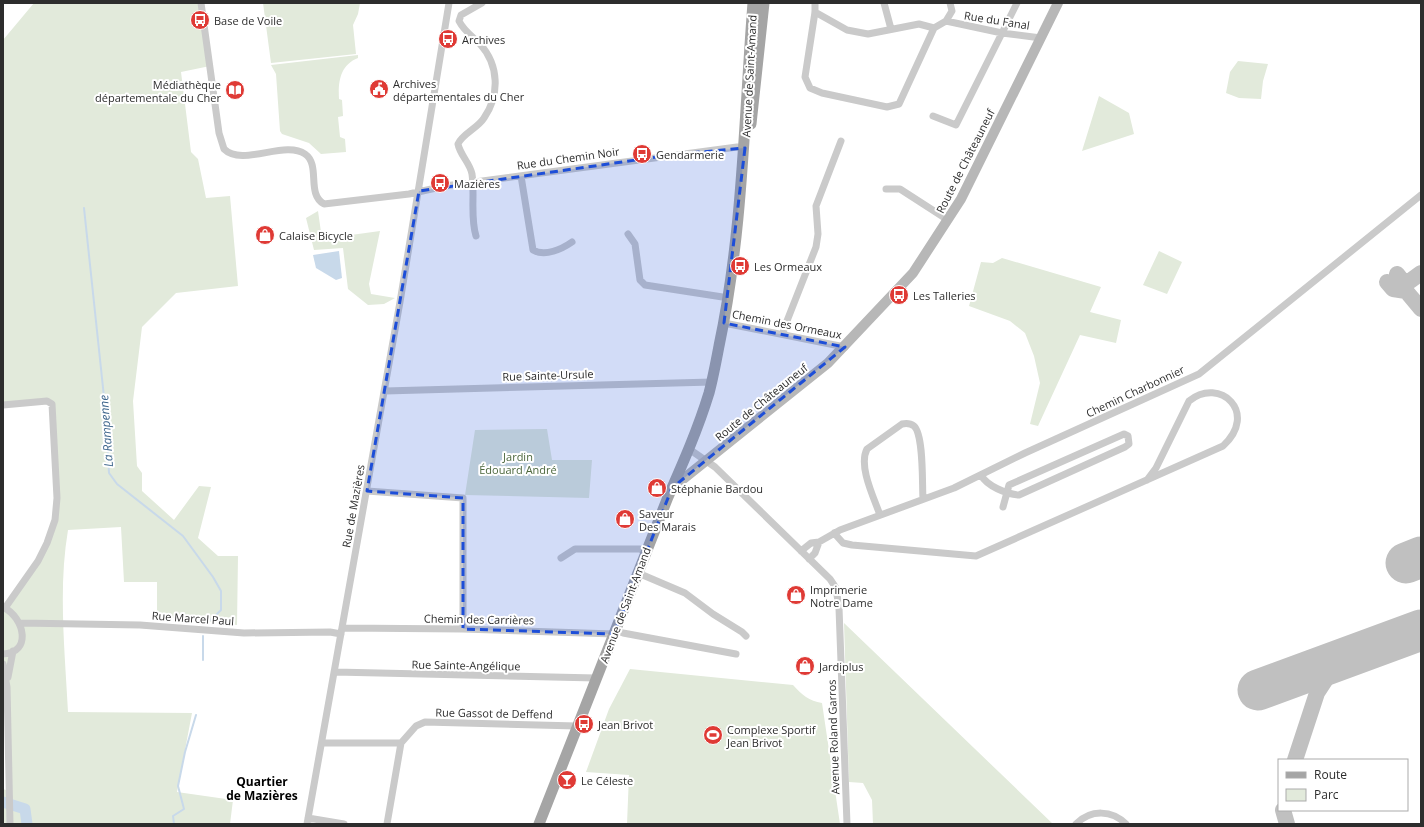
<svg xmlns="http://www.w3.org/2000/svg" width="1424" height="827" font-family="'Open Sans',sans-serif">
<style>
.green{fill:#e2eadb}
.water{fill:#c8d9ea}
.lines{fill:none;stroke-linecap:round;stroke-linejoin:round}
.stream{stroke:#c8d9ea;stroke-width:2}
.river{stroke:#c8d9ea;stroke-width:11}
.taxiway{stroke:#c0c0c0;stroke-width:16}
.runway{stroke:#c0c0c0;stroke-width:41}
.minor{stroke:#cacaca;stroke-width:7}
.secondary{stroke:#b7b7b7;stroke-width:10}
.primary{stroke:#a5a5a5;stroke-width:11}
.marked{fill:#1d4ed8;fill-opacity:0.2;stroke:#1d4ed8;stroke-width:3;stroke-dasharray:8 5;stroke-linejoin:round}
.labels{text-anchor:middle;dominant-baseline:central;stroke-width:4;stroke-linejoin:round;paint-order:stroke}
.poi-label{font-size:11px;fill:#2d2d2d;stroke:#fff;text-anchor:start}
.street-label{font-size:11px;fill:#2d2d2d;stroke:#fff}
.park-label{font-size:11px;fill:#4c673c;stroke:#fff}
.water-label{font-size:12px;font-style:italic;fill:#3e668c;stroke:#fff}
.neighbourhood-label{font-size:12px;font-weight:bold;fill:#000;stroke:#fff}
</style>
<rect width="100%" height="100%" fill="#fff"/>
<!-- green -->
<path class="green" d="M 34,3 L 201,3 L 210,66 L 181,72 L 191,152 L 198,159 L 206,198 L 230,196 L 238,286 L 176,293 L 142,327 L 133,401 L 137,466 L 142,473 L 142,491 L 174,520 L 199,486 L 211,487 L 198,538 L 218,556 L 238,556 L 237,625 L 157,616 L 157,582 L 124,582 L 121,527 L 68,530 C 58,589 65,652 68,712 L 192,713 L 177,792 L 233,800 L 230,824 L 3,824 L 3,789 L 9,791 L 3,664 L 3,607 L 38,561 L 55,520 L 52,404 L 3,405 L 3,40 Z
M 263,3 L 360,3 L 358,14 L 353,25 L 356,54 L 271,63 Z
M 358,55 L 358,58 C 340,65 338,82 339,99 L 342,100 L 343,116 L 338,117 L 340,137 L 345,139 L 346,152 L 321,154 L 309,143 L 282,134 L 280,131 L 276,74 L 271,65 Z
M 1238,61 L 1268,64 L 1263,81 L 1261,99 L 1239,98 L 1226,93 L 1230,72 Z
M 1099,96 L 1129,113 L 1134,134 L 1082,151 Z
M 318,211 L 322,239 L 380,231 L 369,284 L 371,294 L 395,298 L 384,304 L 368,305 L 348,289 L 343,248 L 314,250 L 306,218 Z
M 1159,251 L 1182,262 L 1167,294 L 1143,285 Z
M 1002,258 L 1101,287 L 1090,312 L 1121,320 L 1116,343 L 1080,335 L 1038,426 L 1030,424 L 1040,383 L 1034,356 L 1025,333 L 1010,321 L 969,306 L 981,262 L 993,263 Z
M 547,429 L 552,460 L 592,460 L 589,498 L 465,495 L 475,430 Z
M 844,623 L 1053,824 L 873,824 L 872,800 L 863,783 L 849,782 Z
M 630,669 L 793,685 C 802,695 809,701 822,703 L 840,824 L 627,824 L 629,775 L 586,772 L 609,709 Z"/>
<!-- water -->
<path class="water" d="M 339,251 L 342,278 L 336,280 L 316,268 L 313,255 Z"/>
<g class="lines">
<!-- stream -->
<path class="stream" d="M 84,208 L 106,416 L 109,473 L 117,484 L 183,536 L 213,577 L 221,591 L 221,610 L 213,618 L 204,624
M 203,636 L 203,660
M 174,824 L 173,816 L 184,809 L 178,786 L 185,752 L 196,715"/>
<!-- river -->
<path class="river" d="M 3,802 L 25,809 L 27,824"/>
<!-- taxiway -->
<path class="taxiway" d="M 1397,274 L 1404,283 L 1406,291 L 1421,309
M 1403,281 L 1410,281 L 1421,273
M 1387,282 L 1393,289 L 1406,291
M 1295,760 L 1317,693 L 1332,670 L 1349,657
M 1283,810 L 1287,824"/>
<!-- runway -->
<path class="runway" d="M 1406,563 L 1421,557
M 1258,690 L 1421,630"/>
<!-- minor -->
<path class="minor" d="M 201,3 L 219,133 L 224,149 C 242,167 285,140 305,154 C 321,165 306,194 324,204 L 409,194 L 445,186 L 737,147 L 745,148
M 815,3 L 815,12 L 805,77 L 810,88 L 822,93 L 887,107 L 899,104 L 934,28
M 884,3 L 891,29
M 815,12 L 847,30 L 868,34 L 919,24 L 934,28 L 946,21 L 1002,33 L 1041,38
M 946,21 L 952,11 L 950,3
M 933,116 L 956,125 L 1017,3
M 521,176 L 533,250 C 545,257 562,249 572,242
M 886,189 L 900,189 L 948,220
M 628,234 L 635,244 L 640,280 L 645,285 L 729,298
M 476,236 C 470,217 475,195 472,174 C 470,163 460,155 458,144 C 462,134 478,128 484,118 C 500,95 499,65 480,44 C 472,36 464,31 459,21 L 461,15 L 482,3
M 724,323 L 845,347
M 783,334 L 785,326 L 816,247 L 818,234 L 816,206 L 841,141
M 385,391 L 712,382
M 3,405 L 47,401 L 52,404 L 57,498 L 55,520 L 47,543 L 38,561 L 5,608
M 689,449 L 715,467 L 830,579 L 836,588 L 839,608 L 847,824
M 981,475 C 987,486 1006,494 1019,495 L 1125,447 L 1129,444 L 1128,436 L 1124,434 L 1009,485 L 1003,507
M 367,491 L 463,498 L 463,629
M 880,515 C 874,498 858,466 867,449 L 902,424 C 906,423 910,423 914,426 C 924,435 922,485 923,499
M 834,533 L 843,543 L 852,545 L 976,556 L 1223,446 C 1259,413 1220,376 1189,401 L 1156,468 L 1147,480
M 801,551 L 811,543 L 819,542 L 840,530 L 954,488 L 1025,453 L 1199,374 L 1421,195
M 561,558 L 575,549 L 640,549 L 646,552
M 809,559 L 815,553 L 819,542
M 638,573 L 685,593 L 713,614 L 742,632 L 746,636
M 3,607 C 25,618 32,653 3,654
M 20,623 L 140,625 L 244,633 L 330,632 L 341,634
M 343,628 L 463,629 L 614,634
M 616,631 L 623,633 L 736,654
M 3,664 L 7,687 L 10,824
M 335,672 L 596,678
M 8,677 L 13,651
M 322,743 L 401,743 L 416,726 L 425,722 L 577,726
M 308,818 L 344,824
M 307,824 L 400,302 L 449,3
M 387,824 L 401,743
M 1076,824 C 1091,809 1112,810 1126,824"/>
<!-- secondary -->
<path class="secondary" d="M 672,488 L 828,363 L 913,273 L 961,199 L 1058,3"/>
<!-- primary -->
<path class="primary" d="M 751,124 L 764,3
M 539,824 L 668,497 C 683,463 698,429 709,393 C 713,378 716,362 719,346 C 743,233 744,118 753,3"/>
</g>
<!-- marked area -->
<path class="marked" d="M 745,148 L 724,323 L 845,347 L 672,488 L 614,634 L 463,629 L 463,498 L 367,491 L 419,191 L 678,154 Z"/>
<!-- icons -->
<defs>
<g id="bus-disc" transform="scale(1)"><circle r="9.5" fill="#df3a35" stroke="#fff"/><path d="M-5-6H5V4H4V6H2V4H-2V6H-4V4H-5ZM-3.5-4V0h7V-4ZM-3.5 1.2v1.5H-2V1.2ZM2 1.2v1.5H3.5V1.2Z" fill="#fff"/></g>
<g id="civic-disc" transform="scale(1)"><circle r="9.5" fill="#df3a35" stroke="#fff"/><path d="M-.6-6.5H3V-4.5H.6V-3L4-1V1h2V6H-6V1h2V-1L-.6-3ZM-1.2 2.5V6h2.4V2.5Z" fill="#fff"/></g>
<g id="library-disc" transform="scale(1)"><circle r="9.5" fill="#df3a35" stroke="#fff"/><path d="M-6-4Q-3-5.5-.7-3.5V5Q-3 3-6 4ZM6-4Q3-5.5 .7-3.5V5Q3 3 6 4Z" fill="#fff"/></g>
<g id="shop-disc" transform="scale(1)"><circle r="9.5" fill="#df3a35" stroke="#fff"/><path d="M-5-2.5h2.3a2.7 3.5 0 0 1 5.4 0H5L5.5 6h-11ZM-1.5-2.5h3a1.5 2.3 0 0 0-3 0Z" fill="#fff"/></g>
<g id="stadium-disc" transform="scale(1)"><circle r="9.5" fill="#df3a35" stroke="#fff"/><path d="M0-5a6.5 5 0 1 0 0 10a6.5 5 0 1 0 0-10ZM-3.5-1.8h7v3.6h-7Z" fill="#fff"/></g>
<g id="bar-disc" transform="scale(1)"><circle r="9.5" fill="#df3a35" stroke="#fff"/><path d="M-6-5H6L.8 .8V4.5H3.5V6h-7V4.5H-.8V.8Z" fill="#fff"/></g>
</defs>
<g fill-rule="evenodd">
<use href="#bus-disc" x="200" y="20"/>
<use href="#bus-disc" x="448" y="39"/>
<use href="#civic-disc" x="379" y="89"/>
<use href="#library-disc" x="235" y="90"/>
<use href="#bus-disc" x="642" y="154"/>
<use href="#bus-disc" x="440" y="183"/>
<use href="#shop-disc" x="265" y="235"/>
<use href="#bus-disc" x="740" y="266"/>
<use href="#bus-disc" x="899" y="295"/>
<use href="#shop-disc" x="657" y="488"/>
<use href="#shop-disc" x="625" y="519"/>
<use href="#shop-disc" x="796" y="595"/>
<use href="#shop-disc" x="805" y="666"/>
<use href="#bus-disc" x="584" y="724"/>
<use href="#stadium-disc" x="713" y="735"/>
<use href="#bar-disc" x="567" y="780"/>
</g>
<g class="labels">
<!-- poi labels -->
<g class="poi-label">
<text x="214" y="20">Base de Voile</text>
<text x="462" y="39">Archives</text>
<text x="393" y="83">Archives<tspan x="393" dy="13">départementales du Cher</tspan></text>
<text x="221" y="84" text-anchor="end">Médiathèque<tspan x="221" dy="13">départementale du Cher</tspan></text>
<text x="656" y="154">Gendarmerie</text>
<text x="454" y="183">Mazières</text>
<text x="279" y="235">Calaise Bicycle</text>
<text x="754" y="266">Les Ormeaux</text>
<text x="913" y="295">Les Talleries</text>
<text x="671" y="488">Stéphanie Bardou</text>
<text x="639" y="513">Saveur<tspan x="639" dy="13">Des Marais</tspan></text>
<text x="810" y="589">Imprimerie<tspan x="810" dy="13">Notre Dame</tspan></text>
<text x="819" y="666">Jardiplus</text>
<text x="598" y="724">Jean Brivot</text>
<text x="727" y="729">Complexe Sportif<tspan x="727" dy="13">Jean Brivot</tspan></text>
<text x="581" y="780">Le Céleste</text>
</g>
<!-- street labels -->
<g class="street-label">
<text transform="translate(997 20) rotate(9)">Rue du Fanal</text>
<text transform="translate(749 76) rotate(-87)">Avenue de Saint-Amand</text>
<text transform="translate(568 158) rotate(-8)">Rue du Chemin Noir</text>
<text transform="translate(965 161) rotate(-63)">Route de Châteauneuf</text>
<text transform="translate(787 324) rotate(11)">Chemin des Ormeaux</text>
<text transform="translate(548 375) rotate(-2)">Rue Sainte-Ursule</text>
<text transform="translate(1135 391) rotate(-25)">Chemin Charbonnier</text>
<text transform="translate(761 402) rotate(-39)">Route de Châteauneuf</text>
<text transform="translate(353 506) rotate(-80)">Rue de Mazières</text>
<text transform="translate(625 605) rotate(-69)">Avenue de Saint-Amand</text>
<text transform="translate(193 618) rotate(4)">Rue Marcel Paul</text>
<text transform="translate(479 619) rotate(1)">Chemin des Carrières</text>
<text transform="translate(466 665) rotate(1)">Rue Sainte-Angélique</text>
<text transform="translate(494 713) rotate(1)">Rue Gassot de Deffend</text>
<text transform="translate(833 737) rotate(-92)">Avenue Roland Garros</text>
</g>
<!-- park labels -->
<g class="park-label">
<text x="518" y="456">Jardin<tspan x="518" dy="13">Édouard André</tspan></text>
</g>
<!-- water labels -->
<g class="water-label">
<text transform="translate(106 431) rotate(-94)">La Rampenne</text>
</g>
<!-- neighbourhood labels -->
<g class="neighbourhood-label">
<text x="262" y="781">Quartier<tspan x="262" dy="14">de Mazières</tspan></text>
</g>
</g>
<!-- border -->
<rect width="1424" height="827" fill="none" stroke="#2d2d2d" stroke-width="8"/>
<!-- legend -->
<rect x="1278" y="759" width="130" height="52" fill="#ffffff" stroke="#ababab"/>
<rect x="1286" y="772" width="20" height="6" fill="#a5a5a5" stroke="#ababab"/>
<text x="1314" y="779" font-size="12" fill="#2d2d2d">Route</text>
<rect x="1286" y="789" width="20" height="12" fill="#e2eadb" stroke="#ababab"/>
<text x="1314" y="799" font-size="12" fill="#2d2d2d">Parc</text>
</svg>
